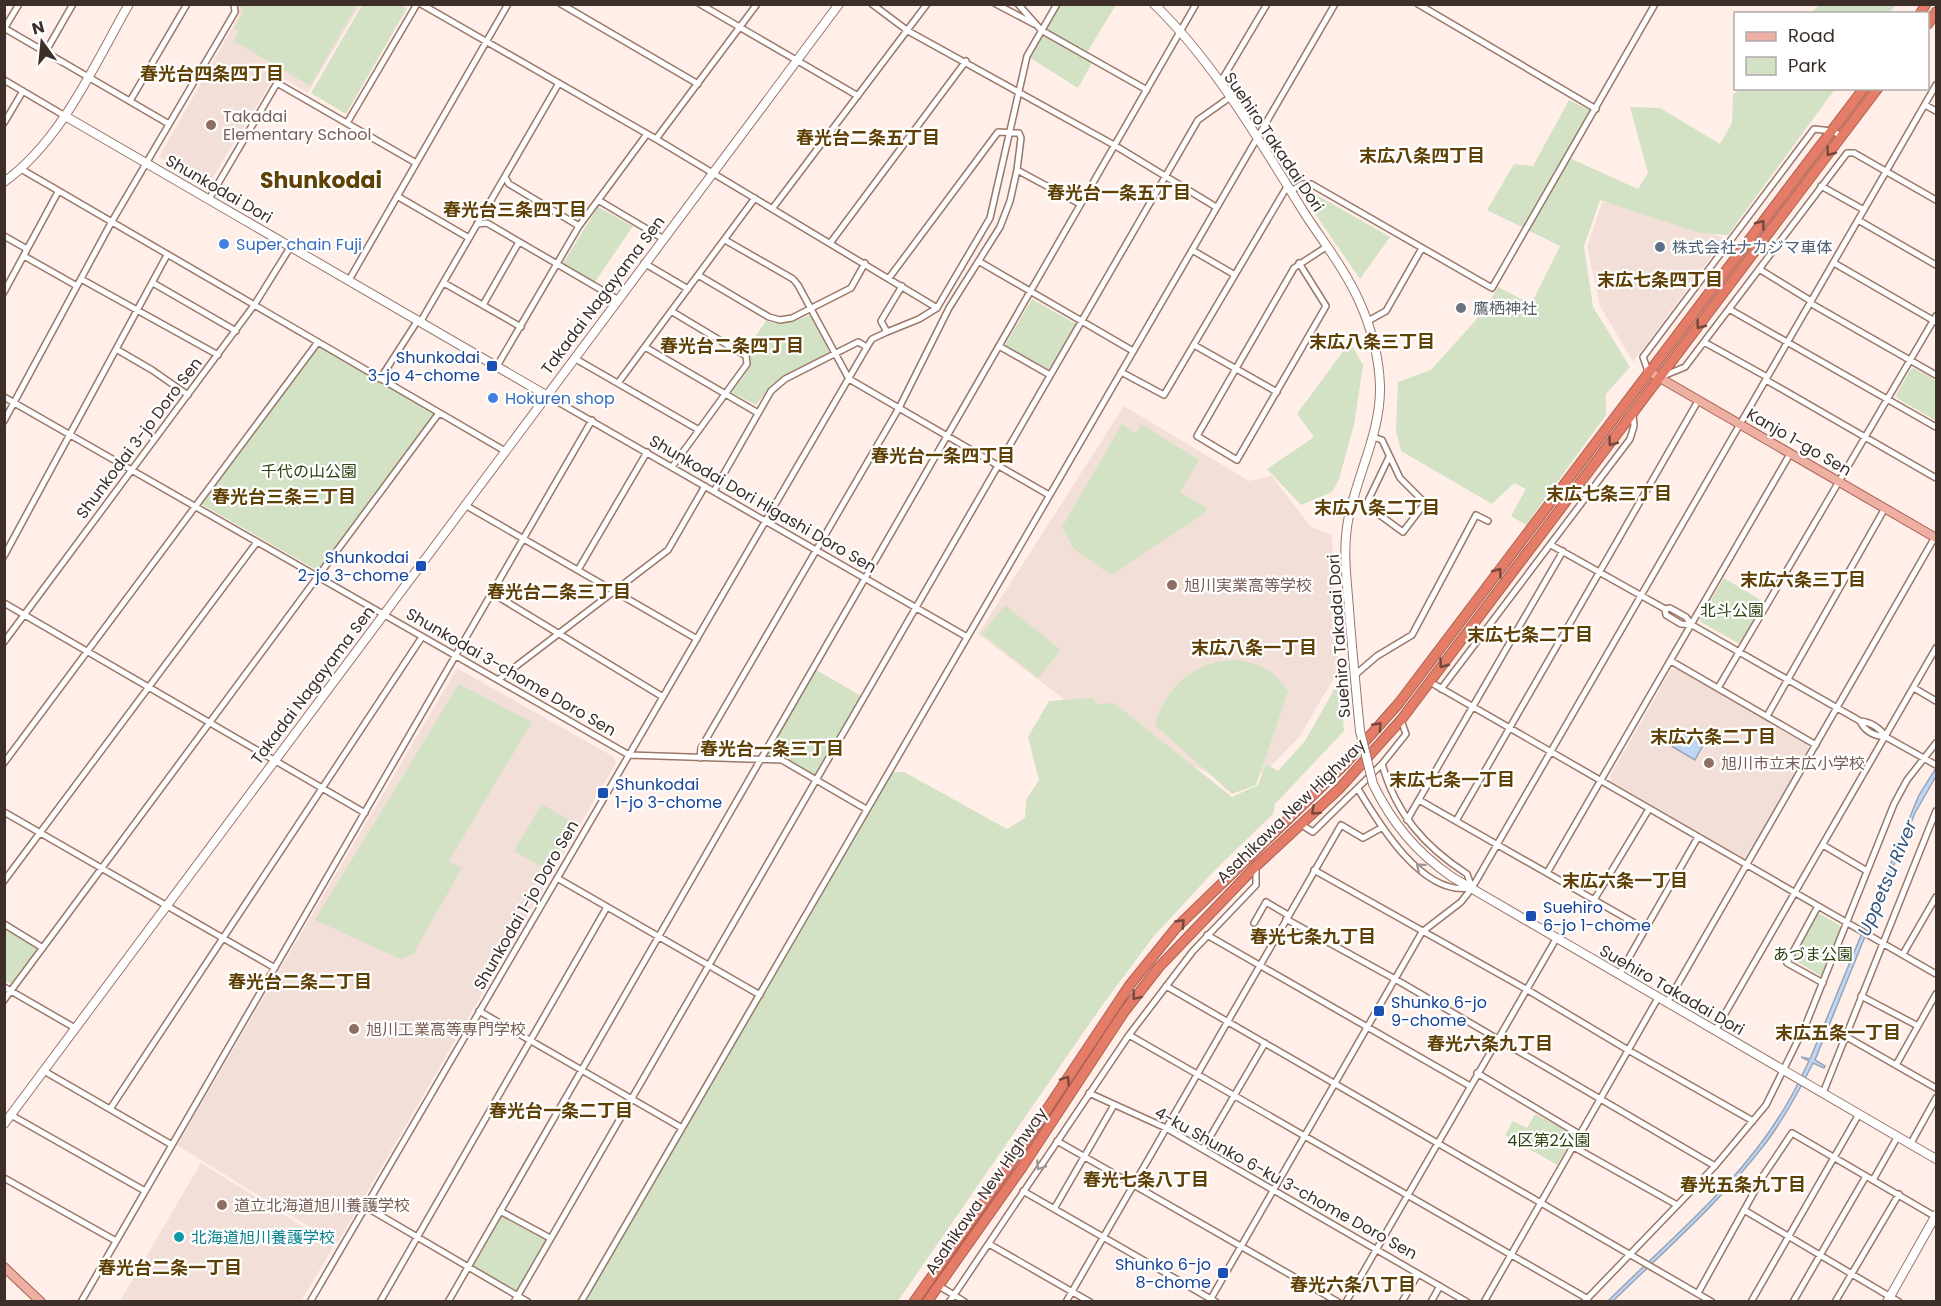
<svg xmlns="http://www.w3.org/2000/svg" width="1941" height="1306" font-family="Poppins,'Noto Sans JP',sans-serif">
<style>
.built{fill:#f2e0d8}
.green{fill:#d3e1c4}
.water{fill:#bed6f4;stroke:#97a4b7;stroke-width:1.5}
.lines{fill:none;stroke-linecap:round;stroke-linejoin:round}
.street-casing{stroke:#997769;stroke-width:8}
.secondary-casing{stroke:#997769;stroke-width:10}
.primary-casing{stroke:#aa6151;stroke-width:10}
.highway-casing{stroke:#aa6151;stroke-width:11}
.street{stroke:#fff;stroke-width:5}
.secondary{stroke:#fff;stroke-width:8}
.primary{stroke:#efb0a4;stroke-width:8}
.highway{stroke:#e57c67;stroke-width:9}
.secondary-bridge-casing{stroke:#997769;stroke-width:10;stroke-linecap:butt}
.secondary-bridge{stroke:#fff;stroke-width:8}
.oneway{stroke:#77493e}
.oneway2{stroke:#9e9694}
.education-dot{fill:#8d6e63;stroke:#fff;stroke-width:2}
.shop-dot{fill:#3f7fe0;stroke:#fff;stroke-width:2}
.service-dot{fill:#5c6f8a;stroke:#fff;stroke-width:2}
.worship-dot{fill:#6b7280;stroke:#fff;stroke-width:2}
.transit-dot{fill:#1a4fb4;stroke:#fff;stroke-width:2}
.culture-dot{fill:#0f9aa8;stroke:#fff;stroke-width:2}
.labels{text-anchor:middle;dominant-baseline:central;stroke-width:4.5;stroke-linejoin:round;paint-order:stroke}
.education-label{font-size:16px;fill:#785e54;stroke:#fff;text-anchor:start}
.street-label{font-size:16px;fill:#3c2e28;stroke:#fff}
.shop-label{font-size:16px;fill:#366cbe;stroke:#fff;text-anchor:start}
.service-label{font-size:16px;fill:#4e5e75;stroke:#fff;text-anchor:start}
.worship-label{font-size:16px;fill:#5b616d;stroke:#fff;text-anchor:start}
.transit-label{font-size:16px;fill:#164399;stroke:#fff;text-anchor:end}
.park-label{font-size:16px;fill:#2d420e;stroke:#fff}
.culture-label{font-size:16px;fill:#0d838f;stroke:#fff;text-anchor:start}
.neighbourhood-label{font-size:18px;font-weight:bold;fill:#5f4106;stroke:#fff}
.water-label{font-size:18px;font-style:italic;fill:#33547e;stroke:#fff}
.district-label{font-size:22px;font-weight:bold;fill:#5f4106;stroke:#fff}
</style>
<rect width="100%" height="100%" fill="#ffefe8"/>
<!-- built -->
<path class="built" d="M 238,5 L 360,5 L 308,93 L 276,74 L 207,187 L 159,157 L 239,16 Z
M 1607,202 L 1725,238 L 1633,362 L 1600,306 L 1587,246 L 1602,203 Z
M 1124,406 L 1249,481 L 1272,476 L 1311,527 L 1332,535 L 1338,671 L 1300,736 L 1267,770 L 1230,783 L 1090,719 L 978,634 Z
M 457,668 L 614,757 L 616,763 L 337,1244 L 177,1145 Z
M 1678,669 L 1807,744 L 1808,749 L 1748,857 L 1744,858 L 1611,781 L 1610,776 L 1671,670 Z
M 201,1163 L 334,1246 L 301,1301 L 120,1301 Z"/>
<!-- green -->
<path class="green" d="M 241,5 L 241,4 L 357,5 L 310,86 L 234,41 L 239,31 L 234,28 L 244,10 L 240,7 Z
M 362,5 L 401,5 L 407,8 L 346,114 L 311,93 Z
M 1057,5 L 1116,5 L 1086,54 L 1094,59 L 1078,88 L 1027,56 Z
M 1819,5 L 1819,4 L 1896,5 L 1889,13 L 1811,13 Z
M 1741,89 L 1835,89 L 1728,235 L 1700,233 L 1600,200 L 1584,246 L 1593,307 L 1630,367 L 1606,394 L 1606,415 L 1526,525 L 1511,516 L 1526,489 L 1514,483 L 1492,504 L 1401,451 L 1396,431 L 1398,382 L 1431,370 L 1484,311 L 1498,287 L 1531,304 L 1560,246 L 1487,210 L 1514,164 L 1533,166 L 1569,100 L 1591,111 L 1565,156 L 1638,189 L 1648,173 L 1630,107 L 1660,108 L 1720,144 L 1732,123 L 1733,94 Z
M 1308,190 L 1390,237 L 1360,279 L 1303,196 Z
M 598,207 L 633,226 L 595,282 L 563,263 Z
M 1032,299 L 1076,324 L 1049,370 L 1005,345 Z
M 810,315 L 830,353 L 772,384 L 756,405 L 731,392 C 741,379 756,366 746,350 L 766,321 C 783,326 794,322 810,315 Z
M 1350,342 L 1363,365 L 1354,425 L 1339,479 L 1332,492 L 1301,505 L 1267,469 L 1314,437 L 1297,414 Z
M 319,345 L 435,413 L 318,571 L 201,504 Z
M 1914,368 L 1936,380 L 1936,421 L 1897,398 L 1896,395 L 1910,370 Z
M 1122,424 L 1136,434 L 1141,424 L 1199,460 L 1180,492 L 1207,508 L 1205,513 L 1111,575 L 1074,549 L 1062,527 Z
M 1724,578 L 1764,602 L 1741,642 L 1738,643 L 1701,622 L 1700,618 Z
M 1005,605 L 1061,650 L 1038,678 L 982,634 Z
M 1236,660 C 1259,663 1277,671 1288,692 L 1256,785 L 1232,794 L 1155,725 C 1165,687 1196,660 1236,660 Z
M 813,668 L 863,697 L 816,780 L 782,760 L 761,758 Z
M 1340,679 L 1344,731 L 1275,804 L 1273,814 L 1215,870 L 1153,937 L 1101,1007 L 898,1301 L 576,1302 L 756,992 L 890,772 L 904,772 L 1007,829 L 1025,818 L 1026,800 L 1039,780 L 1028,737 L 1049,701 L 1093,698 L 1097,704 L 1114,703 L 1232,797 L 1258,785 L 1266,764 L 1278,771 L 1305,741 Z
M 459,684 L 532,722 L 449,861 L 462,868 L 413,954 L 400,959 L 315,920 Z
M 542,804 L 577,825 L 549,871 L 514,851 Z
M 1818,913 L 1839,925 L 1841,930 L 1821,976 L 1791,958 Z
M 5,928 L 37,949 L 11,984 L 5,980 Z
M 1535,1114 L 1572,1133 L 1573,1138 L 1557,1165 L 1505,1135 L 1513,1121 L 1527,1128 Z
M 500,1211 L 550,1238 L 517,1295 L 468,1267 Z"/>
<!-- water -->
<path class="water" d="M 1676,727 L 1704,743 L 1695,760 L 1666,743 Z
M 1936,768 L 1936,776 L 1915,813 L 1815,1060 L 1825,1066 L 1824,1068 L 1813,1063 C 1798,1093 1782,1123 1761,1149 C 1717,1205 1663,1252 1613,1301 L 1607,1302 C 1669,1240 1745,1179 1788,1102 C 1796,1089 1802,1075 1809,1061 L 1801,1057 L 1810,1059 L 1919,795 Z"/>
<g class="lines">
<!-- street casing -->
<g class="street-casing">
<path id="street" d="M 421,4 L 656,139 L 937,308
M 561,4 L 698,84
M 700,4 L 858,96
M 872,4 L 908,31 L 1114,145 L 1216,207
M 996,4 L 1034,24
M 1018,4 L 1041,30 L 1147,90
M 1418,4 L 1596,109
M 4,28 L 169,124
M 4,29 L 19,4
M 46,51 L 73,4
M 4,80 L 65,116
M 1220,83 L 1267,4
M 130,101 L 187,4
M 1925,105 L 1936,111
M 4,123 L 23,91
M 347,123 L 417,4
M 656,139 L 757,4
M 21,169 L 505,451
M 1017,170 L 1080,204
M 505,177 L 509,184 L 579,226
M 1821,186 L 1864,210
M 1291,191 L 1302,184 L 1311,184 L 1492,288 L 1655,4
M 397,196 L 469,238
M 209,199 L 277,83 L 416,163
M 598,200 L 662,238
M 772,209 L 927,4
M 1858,220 L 1936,265
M 477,224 L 487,223 L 617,299
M 4,236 L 27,249
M 725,240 L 793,279 L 798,285 L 849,379 L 1049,495
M 831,242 L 966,61
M 1192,250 L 1235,275
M 24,256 L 77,286
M 980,262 L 1133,351
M 644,263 L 688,289
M 1299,263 L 1326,306 L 1237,460 L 1197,436 L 1294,268 L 1326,247
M 1834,263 L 1936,322
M 1759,269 L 1811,301
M 698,275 L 769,317 L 780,320 L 792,318 L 851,288 L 865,263
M 81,279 L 218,355
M 349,280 L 508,4
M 153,283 L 236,331
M 444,283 L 521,327
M 4,292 L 58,192
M 1810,303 L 1936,375
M 483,305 L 519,242
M 1729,309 L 1936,427
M 671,311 L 746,356 L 747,364 L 672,467
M 421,321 L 559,83
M 1368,321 L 1386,311 L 1422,248
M 887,332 L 919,319 L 937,308 L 990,218 L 1027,56 L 1057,4
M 1704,342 L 1767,377
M 1194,345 L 1277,392
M 999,346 L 1050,375
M 645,347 L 758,413
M 116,349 L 152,370 L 188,395
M 574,358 L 699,430
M 497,366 L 579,226 L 647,134
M 1648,371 L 1643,357 L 1814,129 L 1832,131 L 1842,136
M 1121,372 L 1164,395 L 1288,185
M 1663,376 L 1685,367 L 1847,153 L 1854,153 L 1936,200
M 380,379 L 418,320
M 1766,380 L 1936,478
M 618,383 L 755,198
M 546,395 L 967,637
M 4,397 L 629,755 L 782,760 L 866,809
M 4,421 L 111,223 L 235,12 L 234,4
M 714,491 L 771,391 L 785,379 L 858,342 L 867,347
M 1352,499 L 1366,505 L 1403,532 L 1425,503 L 1400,478 L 1382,440 L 1373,437
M 465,505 L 697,639
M 1366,505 L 1389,457
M 1551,545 L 1665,609 L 1666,615 L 1681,624 L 1692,625
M 4,556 L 167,255
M 578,570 L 647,452
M 492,593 L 663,697
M 4,603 L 365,813
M 1665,609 L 1670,608 L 1686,617 L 1692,625 L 1860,721 C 1871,722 1879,727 1886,737 C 1874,736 1865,732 1860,721
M 4,642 L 255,304 L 291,246
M 1671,661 L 1816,745
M 1355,675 L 1377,656 L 1412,635 L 1476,515 L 1488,521
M 498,680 L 668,550 L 705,486
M 1430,682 L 1936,974
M 1718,688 L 1936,316
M 1914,688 L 1936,701
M 1441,689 L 1630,439 L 1634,426 L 1633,414
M 1767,716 L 1885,508
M 1886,737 L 1936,765
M 700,758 L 701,748 L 899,408 L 949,308 L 1000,227 L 1010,201 L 1017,170 L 1021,138 L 1019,133 L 998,132 L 889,278
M 4,763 L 318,342
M 1382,764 C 1396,814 1424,846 1467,874 L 1472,888
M 1358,789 C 1379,824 1422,896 1470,888
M 1419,800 L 1645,929
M 4,812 L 275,968
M 1407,820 L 1563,551
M 1456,821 L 1698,401
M 1300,824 L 1313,832 L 1382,764 L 1406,734 L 1401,720
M 1823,845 L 1867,871
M 1314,870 L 1526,989 L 1628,1050 L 1753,1121
M 1547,873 L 1790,454
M 557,878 L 760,995
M 4,881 L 257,542
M 1594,900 L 1649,809
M 1818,906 L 1787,963 L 1823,983
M 1286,919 L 1395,979 L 1715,1166
M 1254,923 L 1266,902 L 1288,915
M 4,924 L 43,948
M 1207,935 L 1470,1086
M 1903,954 L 1936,897
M 1619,975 L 1698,837
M 1166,986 L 1712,1302
M 4,987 L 75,1028
M 1861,996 L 1918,1026
M 4,1000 L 439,413
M 1667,1003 L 1935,537
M 479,1011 L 682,1128
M 1715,1031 L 1936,648
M 1129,1035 L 1588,1299
M 1845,1036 L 1936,1088
M 1896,1065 L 1936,994
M 44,1071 L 172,1145
M 1477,1073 L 1579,1134
M 1089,1093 L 1166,1128 L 1467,1302
M 1823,1093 L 1936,811
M 110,1109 L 422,637
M 11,1115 L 145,1191
M 1057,1141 L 1338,1302
M 1911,1143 L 1936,1098
M 1572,1146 L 1677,1205
M 1203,1149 L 1265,1043
M 4,1178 L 116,1241
M 1873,1180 L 1898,1136
M 1023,1191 L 1216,1302
M 366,1207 L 528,1302
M 1054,1209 L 1114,1105
M 1744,1210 L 1899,1302
M 500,1211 L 550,1238
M 989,1244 L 1090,1302
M 939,1286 L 954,1295 L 1129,1035 L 1193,951 L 1256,885 L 1256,868
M 1698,1293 L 1763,1176 L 1792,1133 L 1936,1217
M 81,1302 L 592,420
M 310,1302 L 867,347 L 872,339 L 887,332 L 881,321 L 902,286
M 380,1302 L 607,907
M 448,1302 L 1196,4
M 514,1302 L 1198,120 L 1229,98
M 581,1302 L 1335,4
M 949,1302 L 954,1295 L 965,1302
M 1066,1302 L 1341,825 L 1363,838 L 1381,828
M 1209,1302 L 1422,932 L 1461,902 L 1472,888 L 1936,85
M 1346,1302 L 1556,939
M 1402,1302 L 1418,1274
M 1431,1302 L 1440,1286
M 1484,1302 L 1658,998
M 1584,1302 L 1715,1166 L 1766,1105 L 1806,1024 L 1894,804 L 1907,780 L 1936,743
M 1751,1302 L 1859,1114
M 1793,1302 L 1866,1176
M 1835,1302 L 1899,1194"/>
</g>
<!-- secondary casing -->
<g class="secondary-casing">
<path id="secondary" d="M 1154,4 C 1215,63 1260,142 1305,214 C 1324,243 1346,271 1360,303 C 1372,330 1379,356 1380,386 C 1381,436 1354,479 1347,527 C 1343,554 1347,582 1349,609 C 1352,649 1356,690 1360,731
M 65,116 L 546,395
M 4,182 C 62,140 94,65 129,4
M 1373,784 C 1392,823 1416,852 1452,877 L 1936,1159
M 4,1124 L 839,4
M 1887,1302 L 1936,1215"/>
</g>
<!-- primary casing -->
<g class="primary-casing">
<path id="primary" d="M 1648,371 L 1936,538
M 4,1267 L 41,1302"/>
</g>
<!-- highway casing -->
<g class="highway-casing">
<path id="highway" d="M 1920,14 L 1926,4
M 1928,24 L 1936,12
M 914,1302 L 1010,1165 L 1129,986 L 1176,928 L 1345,764 L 1399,703 L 1864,88
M 927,1302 L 1021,1169 L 1124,1012 L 1159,967 L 1256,866 L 1339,789 L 1401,720 L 1878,88"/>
</g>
<!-- street -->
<use href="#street" class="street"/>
<!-- secondary -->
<use href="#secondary" class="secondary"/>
<!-- primary -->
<use href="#primary" class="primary"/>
<!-- highway -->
<use href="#highway" class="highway"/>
<!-- secondary-bridge casing -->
<g class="secondary-bridge-casing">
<path id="secondary-bridge" d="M 1360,731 L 1373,784"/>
</g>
<!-- secondary-bridge -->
<use href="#secondary-bridge" class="secondary-bridge"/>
</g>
<!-- one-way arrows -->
<defs><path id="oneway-chevron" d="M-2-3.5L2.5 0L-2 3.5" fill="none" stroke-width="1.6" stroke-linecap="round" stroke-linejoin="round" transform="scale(1.5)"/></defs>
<g class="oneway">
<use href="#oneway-chevron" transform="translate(1830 152) rotate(127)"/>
<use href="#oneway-chevron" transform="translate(1761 224) rotate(-53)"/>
<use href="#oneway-chevron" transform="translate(1700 325) rotate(127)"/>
<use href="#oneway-chevron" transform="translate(1612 442) rotate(127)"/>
<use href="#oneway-chevron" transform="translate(1498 572) rotate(-53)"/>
<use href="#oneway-chevron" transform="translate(1443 664) rotate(127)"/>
<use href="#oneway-chevron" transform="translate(1378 726) rotate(-48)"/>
<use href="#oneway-chevron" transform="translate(1315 811) rotate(138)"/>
<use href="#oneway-chevron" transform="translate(1181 923) rotate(-46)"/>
<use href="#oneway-chevron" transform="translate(1136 996) rotate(128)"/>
<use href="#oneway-chevron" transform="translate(1066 1080) rotate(-56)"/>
</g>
<g class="oneway2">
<use href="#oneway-chevron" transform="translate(1420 867) rotate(-140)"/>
<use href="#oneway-chevron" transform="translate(1040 1166) rotate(124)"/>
</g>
<!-- markers -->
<g class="education-dot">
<circle cx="211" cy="125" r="6"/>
<circle cx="1172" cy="585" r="6"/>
<circle cx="1709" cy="763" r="6"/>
<circle cx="354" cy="1029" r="6"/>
<circle cx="222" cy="1205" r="6"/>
</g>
<g class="shop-dot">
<circle cx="224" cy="244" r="6"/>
<circle cx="493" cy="398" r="6"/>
</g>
<circle class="service-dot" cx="1660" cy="247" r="6"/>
<circle class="worship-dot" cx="1461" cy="308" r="6"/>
<g class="transit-dot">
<rect x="486" y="360" width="12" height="12" rx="3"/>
<rect x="415" y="560" width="12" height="12" rx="3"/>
<rect x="597" y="787" width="12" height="12" rx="3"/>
<rect x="1525" y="910" width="12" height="12" rx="3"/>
<rect x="1373" y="1005" width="12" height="12" rx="3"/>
<rect x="1217" y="1267" width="12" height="12" rx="3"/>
</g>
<circle class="culture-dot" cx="179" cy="1237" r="6"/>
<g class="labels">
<!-- education labels -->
<g class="education-label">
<text x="223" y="116">Takadai<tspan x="223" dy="18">Elementary School</tspan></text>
<text x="1184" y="585">旭川実業高等学校</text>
<text x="1721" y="763">旭川市立末広小学校</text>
<text x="366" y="1029">旭川工業高等専門学校</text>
<text x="234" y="1205">道立北海道旭川養護学校</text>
</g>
<!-- street labels -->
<g class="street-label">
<text transform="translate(1274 142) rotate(56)">Suehiro Takadai Dori</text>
<text transform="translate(219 189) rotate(30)">Shunkodai Dori</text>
<text transform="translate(603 295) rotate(-53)">Takadai Nagayama Sen</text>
<text transform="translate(139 438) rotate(-53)">Shunkodai 3-jo Doro Sen</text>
<text transform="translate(1799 442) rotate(30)">Kanjo 1-go Sen</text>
<text transform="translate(763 504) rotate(30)">Shunkodai Dori Higashi Doro Sen</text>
<text transform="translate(1339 636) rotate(-94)">Suehiro Takadai Dori</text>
<text transform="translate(511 672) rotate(30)">Shunkodai 3-chome Doro Sen</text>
<text transform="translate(313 685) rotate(-53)">Takadai Nagayama Sen</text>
<text transform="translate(1291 811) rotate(-44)">Asahikawa New Highway</text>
<text transform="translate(526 905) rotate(-60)">Shunkodai 1-jo Doro Sen</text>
<text transform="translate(1672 990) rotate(30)">Suehiro Takadai Dori</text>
<text transform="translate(1286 1183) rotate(29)">4-ku Shunko 6-ku 3-chome Doro Sen</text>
<text transform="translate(986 1191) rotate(-55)">Asahikawa New Highway</text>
</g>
<!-- shop labels -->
<g class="shop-label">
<text x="236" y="244">Super chain Fuji</text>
<text x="505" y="398">Hokuren shop</text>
</g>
<!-- service labels -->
<g class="service-label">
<text x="1672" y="247">株式会社ナカジマ車体</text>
</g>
<!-- worship labels -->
<g class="worship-label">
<text x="1473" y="308">鷹栖神社</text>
</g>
<!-- transit labels -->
<g class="transit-label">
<text x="480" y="357">Shunkodai<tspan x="480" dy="18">3-jo 4-chome</tspan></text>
<text x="409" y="557">Shunkodai<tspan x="409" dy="18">2-jo 3-chome</tspan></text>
<text x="615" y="784" text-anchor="start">Shunkodai<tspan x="615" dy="18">1-jo 3-chome</tspan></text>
<text x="1543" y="907" text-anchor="start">Suehiro<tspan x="1543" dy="18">6-jo 1-chome</tspan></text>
<text x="1391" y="1002" text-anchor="start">Shunko 6-jo<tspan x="1391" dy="18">9-chome</tspan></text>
<text x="1211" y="1264">Shunko 6-jo<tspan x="1211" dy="18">8-chome</tspan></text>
</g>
<!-- park labels -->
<g class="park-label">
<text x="309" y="471">千代の山公園</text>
<text x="1732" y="610">北斗公園</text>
<text x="1813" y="954">あづま公園</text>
<text x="1549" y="1140">4区第2公園</text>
</g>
<!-- culture labels -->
<g class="culture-label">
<text x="191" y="1237">北海道旭川養護学校</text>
</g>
<!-- neighbourhood labels -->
<g class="neighbourhood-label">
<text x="212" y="73">春光台四条四丁目</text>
<text x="868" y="137">春光台二条五丁目</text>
<text x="1422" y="155">末広八条四丁目</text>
<text x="1119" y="192">春光台一条五丁目</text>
<text x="515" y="209">春光台三条四丁目</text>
<text x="1660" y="279">末広七条四丁目</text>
<text x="1372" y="341">末広八条三丁目</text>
<text x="732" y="345">春光台二条四丁目</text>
<text x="943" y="455">春光台一条四丁目</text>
<text x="1609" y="493">末広七条三丁目</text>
<text x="284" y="496">春光台三条三丁目</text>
<text x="1377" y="507">末広八条二丁目</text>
<text x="1803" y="579">末広六条三丁目</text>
<text x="559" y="591">春光台二条三丁目</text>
<text x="1530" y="634">末広七条二丁目</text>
<text x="1254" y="647">末広八条一丁目</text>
<text x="1713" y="736">末広六条二丁目</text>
<text x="772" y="748">春光台一条三丁目</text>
<text x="1452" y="779">末広七条一丁目</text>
<text x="1625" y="880">末広六条一丁目</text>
<text x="1313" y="936">春光七条九丁目</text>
<text x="300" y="981">春光台二条二丁目</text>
<text x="1838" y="1032">末広五条一丁目</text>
<text x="1490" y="1043">春光六条九丁目</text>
<text x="561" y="1110">春光台一条二丁目</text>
<text x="1146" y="1179">春光七条八丁目</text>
<text x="1743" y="1184">春光五条九丁目</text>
<text x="170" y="1267">春光台二条一丁目</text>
<text x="1353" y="1284">春光六条八丁目</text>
</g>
<!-- water labels -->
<g class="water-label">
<text transform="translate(1887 878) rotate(-67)">Uppetsu River</text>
</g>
<!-- district labels -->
<g class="district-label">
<text x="321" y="180">Shunkodai</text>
</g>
</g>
<!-- border -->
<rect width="1941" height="1306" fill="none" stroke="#3c2e28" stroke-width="12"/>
<!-- legend -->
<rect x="1734" y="12" width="195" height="78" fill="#ffffff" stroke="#b1aba9" stroke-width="1.5"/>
<rect x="1746" y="32" width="30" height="9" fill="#efb0a4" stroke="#b1aba9" stroke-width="1.5"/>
<text x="1788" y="42" font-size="18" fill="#3c2e28">Road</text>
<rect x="1746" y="57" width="30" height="18" fill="#d3e1c4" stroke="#b1aba9" stroke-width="1.5"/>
<text x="1788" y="72" font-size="18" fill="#3c2e28">Park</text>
<!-- north arrow -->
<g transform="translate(42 42) rotate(345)" stroke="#ffffff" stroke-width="4.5" paint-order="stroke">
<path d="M0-4.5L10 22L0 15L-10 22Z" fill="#3c2e28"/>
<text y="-9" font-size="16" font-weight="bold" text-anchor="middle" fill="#3c2e28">N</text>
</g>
</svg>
